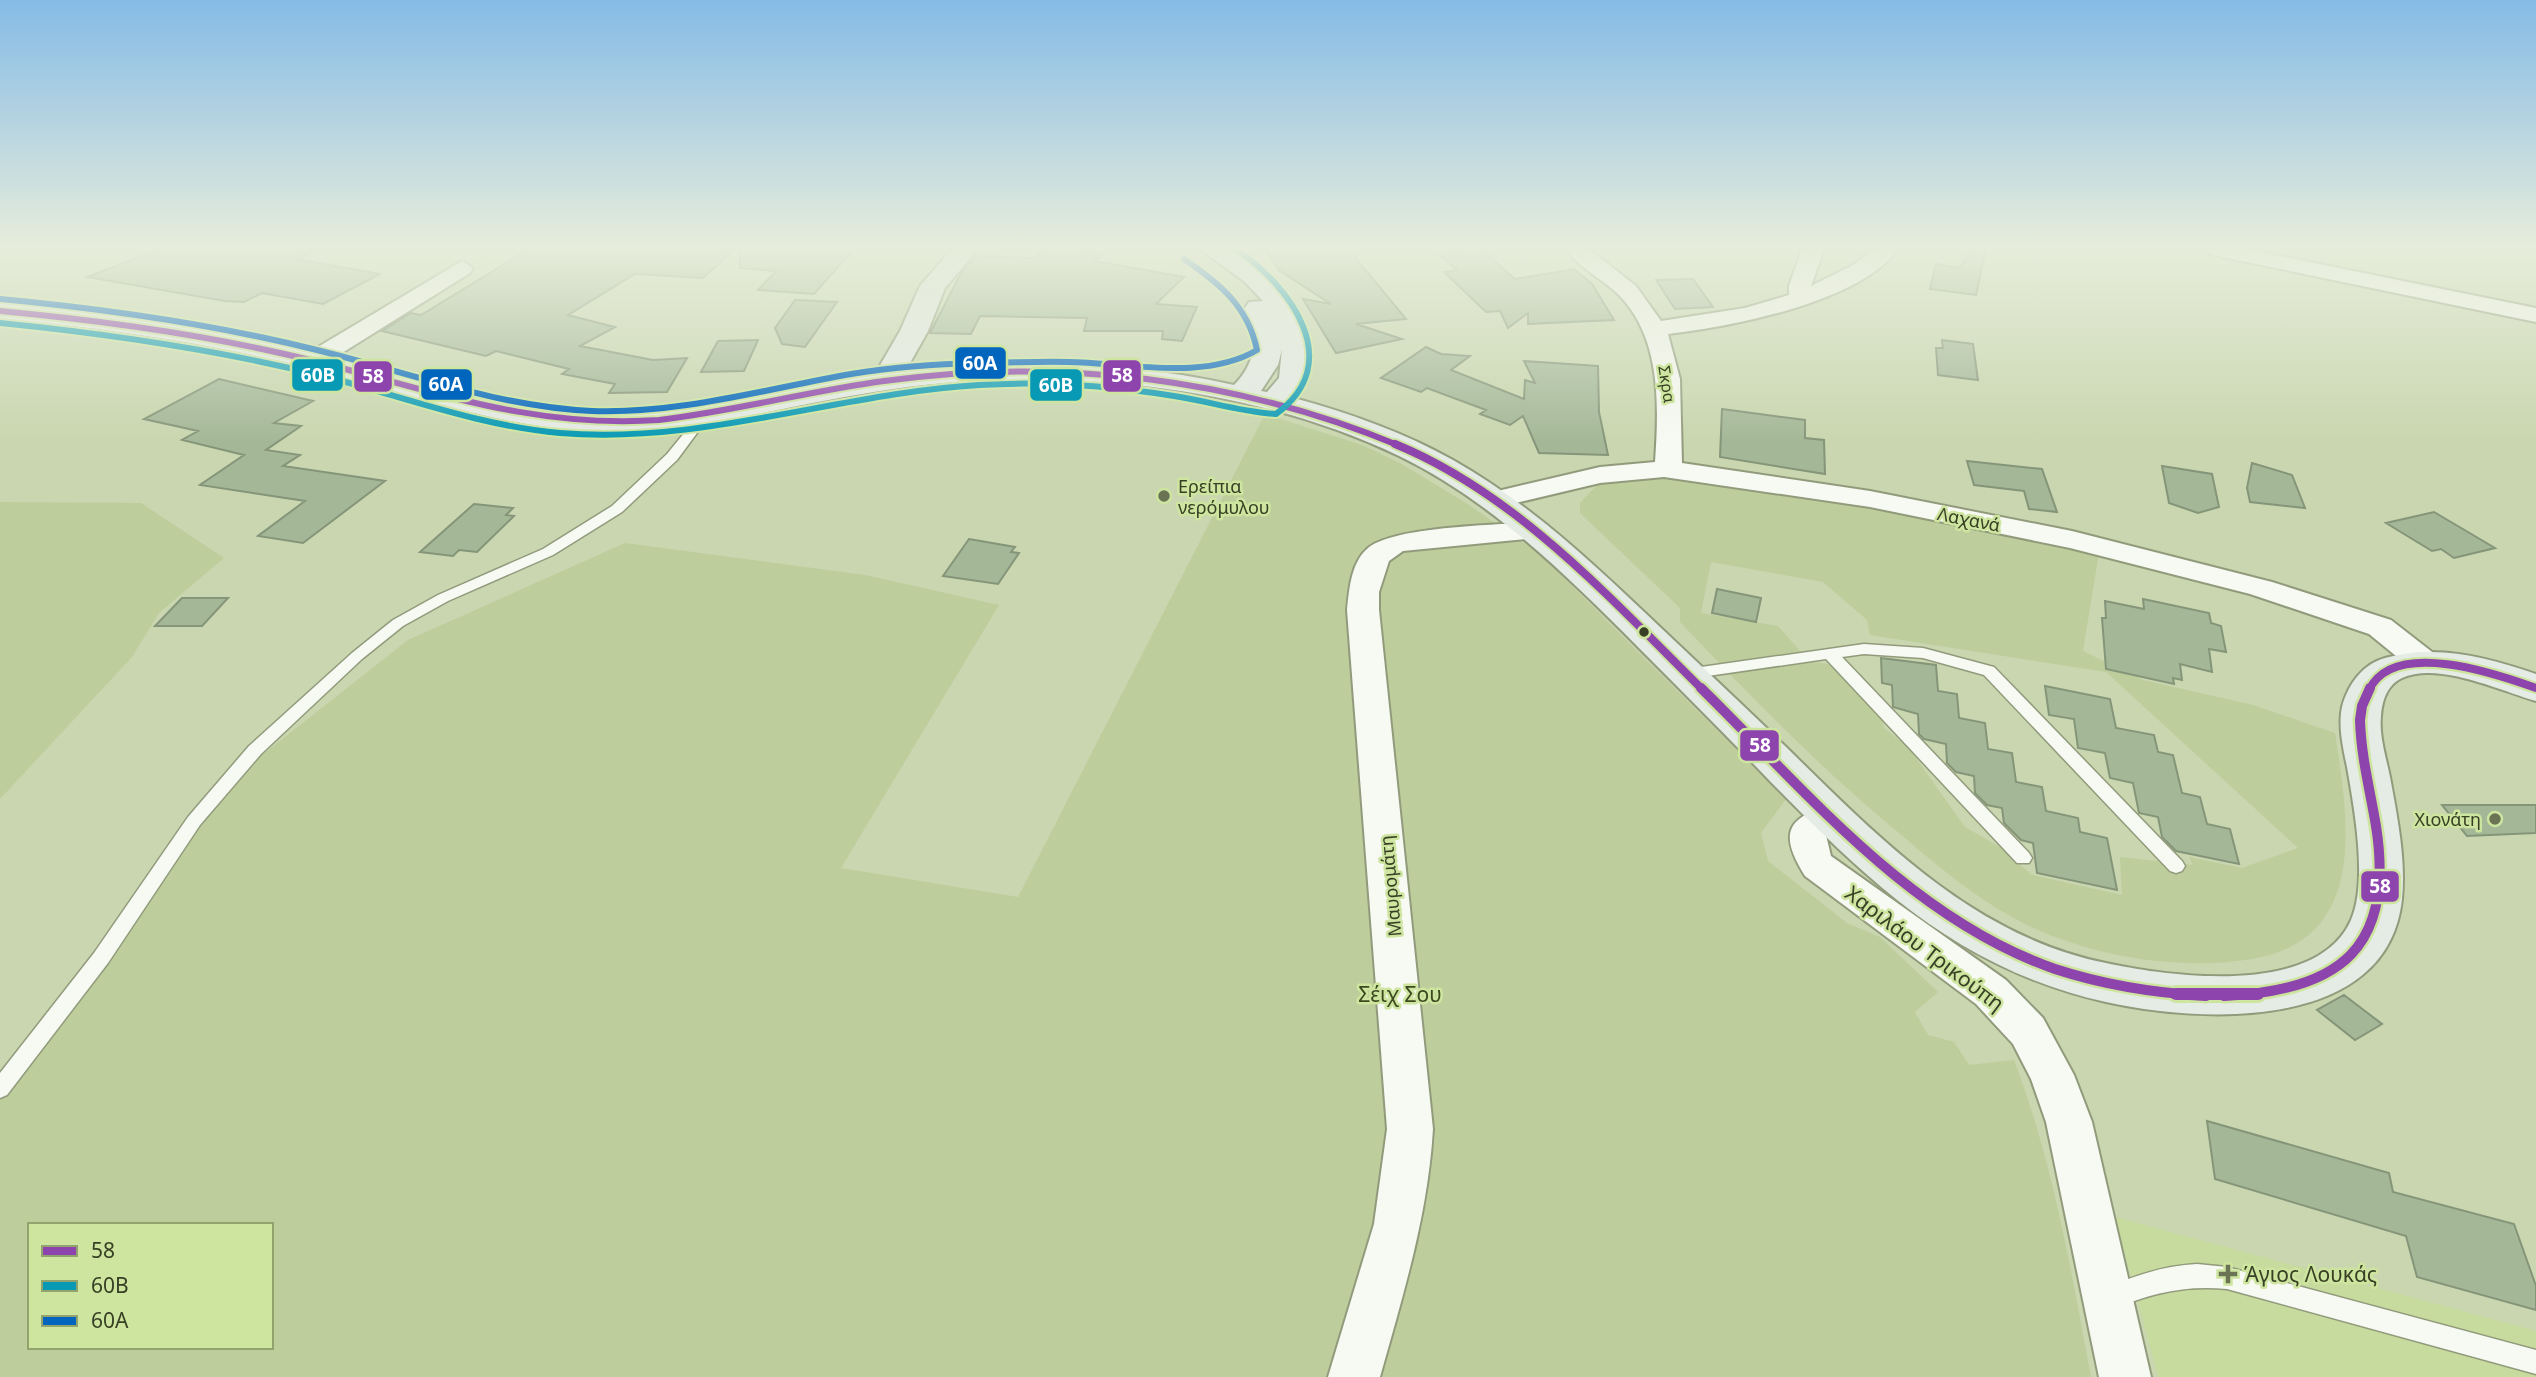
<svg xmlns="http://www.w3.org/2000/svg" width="2536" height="1377" font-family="'Noto Sans',sans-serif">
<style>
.built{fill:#c7db9f}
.green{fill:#bdce9c;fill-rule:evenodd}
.building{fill:#a4b897;stroke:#859579;stroke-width:2}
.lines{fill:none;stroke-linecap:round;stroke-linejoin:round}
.lane-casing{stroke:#919b7c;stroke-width:3}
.street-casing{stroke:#919b7c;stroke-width:4}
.secondary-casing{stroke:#919b7c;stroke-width:4}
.path{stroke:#d0d4c8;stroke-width:3.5;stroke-dasharray:2.5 2.5;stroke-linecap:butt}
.lane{fill:#f7f9f3;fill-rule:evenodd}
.street{fill:#f7f9f3;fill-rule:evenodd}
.secondary{fill:#e5ebe5;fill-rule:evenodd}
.bus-1-far3-casing{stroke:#cee5a0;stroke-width:10}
.bus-1-far2-casing{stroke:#cee5a0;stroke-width:12}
.bus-1-far1-casing{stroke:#cee5a0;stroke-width:15}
.bus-1-casing{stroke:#cee5a0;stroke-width:18}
.bus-2-casing{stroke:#cee5a0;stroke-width:10}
.bus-3-casing{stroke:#cee5a0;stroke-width:10}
.bus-1-far3{stroke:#8e44ad;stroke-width:6}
.bus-1-far2{stroke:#8e44ad;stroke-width:8}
.bus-1-far1{stroke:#8e44ad;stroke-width:10}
.bus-1{stroke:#8e44ad;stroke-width:12}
.bus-2{stroke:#0899b4;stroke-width:6}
.bus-3{stroke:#0065bd;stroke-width:6}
.poi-dot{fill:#6a7455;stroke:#cee5a0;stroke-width:2.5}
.bus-dot{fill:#374024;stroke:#cee5a0;stroke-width:2.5}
.labels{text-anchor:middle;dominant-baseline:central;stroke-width:5;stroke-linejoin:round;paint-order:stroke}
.far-street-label{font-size:16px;fill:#374024;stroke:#cee5a0}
.poi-label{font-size:18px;fill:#374024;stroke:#cee5a0;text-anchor:start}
.street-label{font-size:18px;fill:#374024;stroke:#cee5a0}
.near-street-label{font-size:21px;fill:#374024;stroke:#cee5a0}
.near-park-label{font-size:21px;fill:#3c491f;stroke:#cee5a0}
.near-poi-label{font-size:21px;fill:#374024;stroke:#cee5a0;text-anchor:start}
.line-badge{stroke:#cee5a0;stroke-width:2.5}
.badge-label{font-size:19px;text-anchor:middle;font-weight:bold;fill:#fff}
</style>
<rect width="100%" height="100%" fill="#c9d6af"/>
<!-- built -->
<path class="built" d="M 2115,1217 L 2536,1331 L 2536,1377 L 2158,1377 Z"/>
<!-- green -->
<path class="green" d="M 1265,414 L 1362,445 L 1400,463 L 1469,505 L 1541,555 L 1786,799 L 1761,833 L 1768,861 L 1847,923 L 1880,937 L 1938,992 L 1915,1012 L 1928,1035 L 1954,1042 L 1969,1065 L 2014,1060 C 2053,1162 2071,1270 2091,1377 L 0,1377 L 0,1073 L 234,777 L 408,640 L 625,543 L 865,575 L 999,605 L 841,868 L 1018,897 ZM 30,1225 L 271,1225 L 271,1347 L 30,1347 Z
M 1646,476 L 1765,486 L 2099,552 L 2083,651 L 2143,680 L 2253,705 L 2335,733 C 2348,819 2370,939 2252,959 C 2179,971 2092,957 2025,924 C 1981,902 1942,870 1905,838 C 1824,772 1752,698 1680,622 L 1680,608 L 1580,513 L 1580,503 L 1596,486 ZM 1711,562 L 1823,582 L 1867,620 L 1870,635 L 2106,672 L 2298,848 L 2242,868 L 2189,857 L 2193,865 L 2120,857 L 2122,895 L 2032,875 L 2003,849 L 1965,827 L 1908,747 L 1884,728 L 1879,708 L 1837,665 L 1810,662 L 1778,626 L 1701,613 Z
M 0,502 L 141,503 L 224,558 L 159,613 L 132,657 L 0,799 Z"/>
<!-- building -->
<path class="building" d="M 160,249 L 317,249 L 296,259 L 380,274 L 323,304 L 262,293 L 244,302 L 225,301 L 87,277 Z
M 529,249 L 735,249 L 703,278 L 635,274 L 568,315 L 615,327 L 580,346 L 653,360 L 687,358 L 667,392 L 609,393 L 615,384 L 562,374 L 569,369 L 496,351 L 486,356 L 382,331 L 411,313 L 421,315 Z
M 740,249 L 854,249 L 814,294 L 758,290 L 776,271 L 740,268 Z
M 1045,249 L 1077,249 L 1103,254 L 1094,261 L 1184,277 L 1156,304 L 1197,307 L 1182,341 L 1162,339 L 1163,331 L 1084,331 L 1087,318 L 980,316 L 971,334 L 930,333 L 961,273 L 976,256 L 1034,258 Z
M 1265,249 L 1342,249 L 1354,256 L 1406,319 L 1356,324 L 1402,339 L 1336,353 L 1303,299 L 1331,304 L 1280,271 Z
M 1466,249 L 1481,249 L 1515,279 L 1574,269 L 1592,284 L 1614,320 L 1528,324 L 1528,313 L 1508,328 L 1500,311 L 1486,312 L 1444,272 L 1457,270 L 1439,254 Z
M 1972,249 L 1986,249 L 1976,295 L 1930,289 L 1936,264 L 1960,268 Z
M 1693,279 L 1713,307 L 1675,309 L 1656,280 Z
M 795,300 L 837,302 L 805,347 L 782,344 L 775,328 Z
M 758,340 L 744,371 L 701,372 L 718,341 Z
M 1942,340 L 1973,344 L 1978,380 L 1938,375 L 1936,348 L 1943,348 Z
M 1426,347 L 1441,354 L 1470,356 L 1451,370 L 1524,399 L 1525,380 L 1535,383 L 1524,361 L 1598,366 L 1599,412 L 1608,455 L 1539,453 L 1523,416 L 1510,425 L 1480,414 L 1486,410 L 1427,388 L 1421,392 L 1381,378 Z
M 219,379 L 313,401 L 274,423 L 301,426 L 266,450 L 300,455 L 283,466 L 385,481 L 303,543 L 258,536 L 305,501 L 200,485 L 244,455 L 182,440 L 198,431 L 144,419 Z
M 1722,409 L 1805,420 L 1805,438 L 1824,440 L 1825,474 L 1720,457 Z
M 1967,461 L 2042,469 L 2057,512 L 2029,509 L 2024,491 L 1974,485 Z
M 2252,463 L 2292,475 L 2305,508 L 2250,502 L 2247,488 Z
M 2162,466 L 2212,474 L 2219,507 L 2198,513 L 2169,503 Z
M 474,504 L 513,508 L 506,515 L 514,516 L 477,552 L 459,550 L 453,556 L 420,552 Z
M 2434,512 L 2495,548 L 2454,558 L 2441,549 L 2432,551 L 2386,523 Z
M 969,539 L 1015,547 L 1011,552 L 1019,553 L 998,584 L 943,576 Z
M 1717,589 L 1761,598 L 1756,622 L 1712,613 Z
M 182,598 L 228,598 L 202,626 L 155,626 Z
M 2143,599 L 2209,613 L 2211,623 L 2221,626 L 2226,652 L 2209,649 L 2212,672 L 2180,664 L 2182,680 L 2173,678 L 2174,684 L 2106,669 L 2102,618 L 2106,618 L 2105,601 L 2144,609 Z
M 1881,658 L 1936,665 L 1938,691 L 1957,694 L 1959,718 L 1985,723 L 1988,749 L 2012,753 L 2016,782 L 2042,787 L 2046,811 L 2078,818 L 2080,832 L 2107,838 L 2117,890 L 2037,873 L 2033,843 L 2021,840 L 2004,823 L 2002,808 L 1987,805 L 1975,793 L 1974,776 L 1956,772 L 1947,763 L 1946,744 L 1924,739 L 1919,734 L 1918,714 L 1893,707 L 1892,685 L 1882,683 Z
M 2045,686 L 2110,699 L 2116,728 L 2154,735 L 2158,752 L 2173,755 L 2182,793 L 2200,797 L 2207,824 L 2230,829 L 2239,864 L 2176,851 L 2162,837 L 2158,817 L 2139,813 L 2133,783 L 2110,778 L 2105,753 L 2078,748 L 2074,719 L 2049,715 Z
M 2442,805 L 2536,805 L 2536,833 L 2467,836 Z
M 2344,995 L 2382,1024 L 2355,1040 L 2317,1010 Z
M 2207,1121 L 2389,1173 L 2393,1192 L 2514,1224 L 2536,1286 L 2536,1310 L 2417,1277 L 2406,1236 L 2215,1179 Z"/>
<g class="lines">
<!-- lane casing -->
<g class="lane-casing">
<path id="lane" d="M 696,413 L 702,417 L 697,433 L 677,460 L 622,512 L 553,555 L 448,601 L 403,626 L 362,659 L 261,754 L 200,825 L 108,963 L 7,1095 L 0,1098 L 0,1073 L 94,953 L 188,817 L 249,746 L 352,653 L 393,620 L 438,595 L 543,549 L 612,506 L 667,454 L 685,432 L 692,414 Z
M 1864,644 L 1923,648 L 1994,667 L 2182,861 L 2185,866 L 2182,871 L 2176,873 L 2170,871 L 1984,675 L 1923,658 L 1864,654 L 1842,657 L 2029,853 L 2032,858 L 2029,863 L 2017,863 L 1826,659 L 1687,679 L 1679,674 L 1687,669 Z
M 2197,1264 L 2227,1267 L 2536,1350 L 2536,1374 L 2227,1289 C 2185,1285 2152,1293 2113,1309 L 2105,1305 L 2101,1297 L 2105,1289 C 2135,1275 2163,1266 2197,1264 Z"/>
</g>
<!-- street casing -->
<g class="street-casing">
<path id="street" d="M 1566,249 L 1589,249 L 1636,286 L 1661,321 L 1745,308 L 1789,295 L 1789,286 L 1802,249 L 1824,249 L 1811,286 L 1855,264 L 1874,249 L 1898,249 C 1861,302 1730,327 1668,334 L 1680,379 L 1682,463 L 1870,491 L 2072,531 L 2272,582 L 2391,620 L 2436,655 L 2440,662 L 2436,669 L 2424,672 L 2412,669 L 2369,634 L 2250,594 L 2070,548 L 1870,507 L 1664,477 L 1600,483 L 1495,508 L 1485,506 L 1481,500 L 1485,494 L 1600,467 L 1655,462 C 1659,404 1661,338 1619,295 C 1603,279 1578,268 1566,249 Z
M 2203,249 L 2246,249 L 2536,308 L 2536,322 L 2213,255 Z
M 462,261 L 473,268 L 470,273 L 321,366 L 303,366 L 300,361 L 303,356 Z
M 1537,522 L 1547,525 L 1551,531 L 1547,537 L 1403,551 L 1389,561 L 1379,592 L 1379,610 L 1433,1129 C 1428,1215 1403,1295 1380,1377 L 1328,1377 L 1374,1224 L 1387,1129 L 1347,610 C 1349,590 1351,563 1367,549 C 1391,526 1500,525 1537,522 Z
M 1831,805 L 1844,809 L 1849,818 L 1844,827 L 1826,835 L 1831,856 L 2006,980 L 2043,1018 L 2074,1075 L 2092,1122 L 2151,1377 L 2099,1377 L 2046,1122 L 2031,1079 L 2013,1044 L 1976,1004 L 1805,876 C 1780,836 1784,818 1831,805 Z"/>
</g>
<!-- secondary casing -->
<g class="secondary-casing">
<path id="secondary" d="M 952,249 L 978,249 L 945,288 L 928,331 L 906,370 C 1014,358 1127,361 1234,385 C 1257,362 1258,337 1245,308 L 1249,302 L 1263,301 L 1245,282 L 1200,249 L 1230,249 L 1235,253 C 1279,282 1341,345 1294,398 C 1349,413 1403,432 1453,460 C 1531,504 1596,566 1660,627 C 1701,666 1743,705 1784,745 C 1878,837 1972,936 2106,963 C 2171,977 2317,997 2351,920 C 2368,881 2354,807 2347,767 C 2343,748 2338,726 2342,707 C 2348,684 2363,664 2385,658 C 2437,644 2486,657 2536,674 L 2536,701 C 2501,691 2438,661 2402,678 C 2387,685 2382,701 2381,716 C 2379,736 2386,757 2390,777 C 2397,815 2406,859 2402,899 C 2388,1033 2200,1023 2106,1002 C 1958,969 1869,882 1767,778 C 1725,734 1681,690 1638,647 C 1566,575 1492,501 1399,456 C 1245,382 1042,364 874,392 C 778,407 684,436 586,431 C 494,426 406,393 318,370 C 213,344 107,328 0,319 L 0,303 C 111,312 220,330 329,356 C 413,376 494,407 582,413 C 681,419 778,390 875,374 L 900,331 L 920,286 ZM 1282,349 L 1279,378 L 1267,392 L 1261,391 L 1278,365 Z"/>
</g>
<!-- path -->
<path class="path" d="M 480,256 L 492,249"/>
<!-- lane -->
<use href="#lane" class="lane"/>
<!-- street -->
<use href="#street" class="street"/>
<!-- secondary -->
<use href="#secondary" class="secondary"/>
<!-- bus-1-far3 casing -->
<g class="bus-1-far3-casing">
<path id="bus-1-far3" d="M 0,311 C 97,320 194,333 289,355 C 420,385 521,429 659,420 C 735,411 809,391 884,381 C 1060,357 1236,378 1400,446"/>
</g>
<!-- bus-1-far2 casing -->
<g class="bus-1-far2-casing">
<path id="bus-1-far2" d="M 1395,444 C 1517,494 1611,599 1703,690
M 2369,690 C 2394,638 2497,674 2536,688"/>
</g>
<!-- bus-1-far1 casing -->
<g class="bus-1-far1-casing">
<path id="bus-1-far1" d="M 1701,688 C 1807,792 1911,919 2055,969 C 2104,985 2155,993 2206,996
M 2224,996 C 2341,991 2395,947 2376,826 C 2370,790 2361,756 2360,720 L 2362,706 L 2370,688"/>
</g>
<!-- bus-1 casing -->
<g class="bus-1-casing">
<path id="bus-1" d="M 2176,994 L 2258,994"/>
</g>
<!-- bus-2 casing -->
<g class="bus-2-casing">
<path id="bus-2" d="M 0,323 C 110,334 220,350 327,377 C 404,397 480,426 560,433 C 702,445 839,393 979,385 C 1044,381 1110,386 1174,396 C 1208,401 1241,412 1276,414 C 1347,362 1290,286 1236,249"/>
</g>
<!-- bus-3 casing -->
<g class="bus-3-casing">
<path id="bus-3" d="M 1,299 C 107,309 213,324 317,350 C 407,372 498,407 592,411 C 681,414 765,389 851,374 C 894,367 936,364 979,363 C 1009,363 1039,361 1069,362 C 1128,363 1205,381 1257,350 C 1248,306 1219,283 1184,259"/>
</g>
<!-- bus-1-far3 -->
<use href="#bus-1-far3" class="bus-1-far3"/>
<!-- bus-1-far2 -->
<use href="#bus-1-far2" class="bus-1-far2"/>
<!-- bus-1-far1 -->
<use href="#bus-1-far1" class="bus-1-far1"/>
<!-- bus-1 -->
<use href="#bus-1" class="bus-1"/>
<!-- bus-2 -->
<use href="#bus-2" class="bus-2"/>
<!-- bus-3 -->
<use href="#bus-3" class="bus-3"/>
</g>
<!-- sky -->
<linearGradient id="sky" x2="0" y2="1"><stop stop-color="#85bbe6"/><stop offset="0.56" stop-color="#e7eddb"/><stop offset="1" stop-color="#e7eddb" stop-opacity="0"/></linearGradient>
<rect width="2536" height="442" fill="url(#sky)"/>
<!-- markers -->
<g class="poi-dot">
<circle cx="1164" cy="496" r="7"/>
<circle cx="2495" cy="819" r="7"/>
<path d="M2224.5 1263.5h7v7h7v7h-7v7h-7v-7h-7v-7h7z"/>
</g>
<circle class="bus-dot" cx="1644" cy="632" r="6"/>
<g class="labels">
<!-- far-street labels -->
<g class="far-street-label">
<text transform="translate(1667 384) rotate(81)">Σκρα</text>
</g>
<!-- poi labels -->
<g class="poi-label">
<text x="1178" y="486">Ερείπια<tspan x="1178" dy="21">νερόμυλου</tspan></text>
<text x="2481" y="819" text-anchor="end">Χιονάτη</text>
</g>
<!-- street labels -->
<g class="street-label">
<text transform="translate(1969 519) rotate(11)">Λαχανά</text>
<text transform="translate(1390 886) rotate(-95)">Μαυρομάτη</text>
</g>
<!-- near-street labels -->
<g class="near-street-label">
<text transform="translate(1925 948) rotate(37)">Χαριλάου Τρικούπη</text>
</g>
<!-- near-park labels -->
<g class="near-park-label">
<text x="1400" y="994">Σέιχ Σου</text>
</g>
<!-- near-poi labels -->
<g class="near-poi-label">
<text x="2244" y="1274">Άγιος Λουκάς</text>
</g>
</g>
<g class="line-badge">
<rect x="954" y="346" width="53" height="34" rx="7" fill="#0065bd"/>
<rect x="291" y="358" width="53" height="34" rx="7" fill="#0899b4"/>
<rect x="1102" y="359" width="40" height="34" rx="7" fill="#8e44ad"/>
<rect x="353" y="360" width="40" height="33" rx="7" fill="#8e44ad"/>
<rect x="420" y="368" width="53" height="33" rx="7" fill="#0065bd"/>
<rect x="1029" y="368" width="54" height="34" rx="7" fill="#0899b4"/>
<rect x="1739" y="729" width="41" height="33" rx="7" fill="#8e44ad"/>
<rect x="2360" y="870" width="40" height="33" rx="7" fill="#8e44ad"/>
</g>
<g class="badge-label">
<text x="980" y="370">60Α</text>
<text x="318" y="382">60Β</text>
<text x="1122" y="382">58</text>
<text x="373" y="383">58</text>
<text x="446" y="391">60Α</text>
<text x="1056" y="392">60Β</text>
<text x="1760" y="752">58</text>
<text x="2380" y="893">58</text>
</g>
<!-- legend -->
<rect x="28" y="1223" width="245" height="126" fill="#cee5a0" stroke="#92a36e" stroke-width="2"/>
<rect x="42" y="1246" width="35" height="10" fill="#8e44ad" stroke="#92a36e" stroke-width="2"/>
<text x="91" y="1258" font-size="21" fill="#374024">58</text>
<rect x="42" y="1281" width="35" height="10" fill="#0899b4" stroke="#92a36e" stroke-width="2"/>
<text x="91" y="1293" font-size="21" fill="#374024">60Β</text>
<rect x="42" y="1316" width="35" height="10" fill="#0065bd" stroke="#92a36e" stroke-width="2"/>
<text x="91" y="1328" font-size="21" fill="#374024">60Α</text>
</svg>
